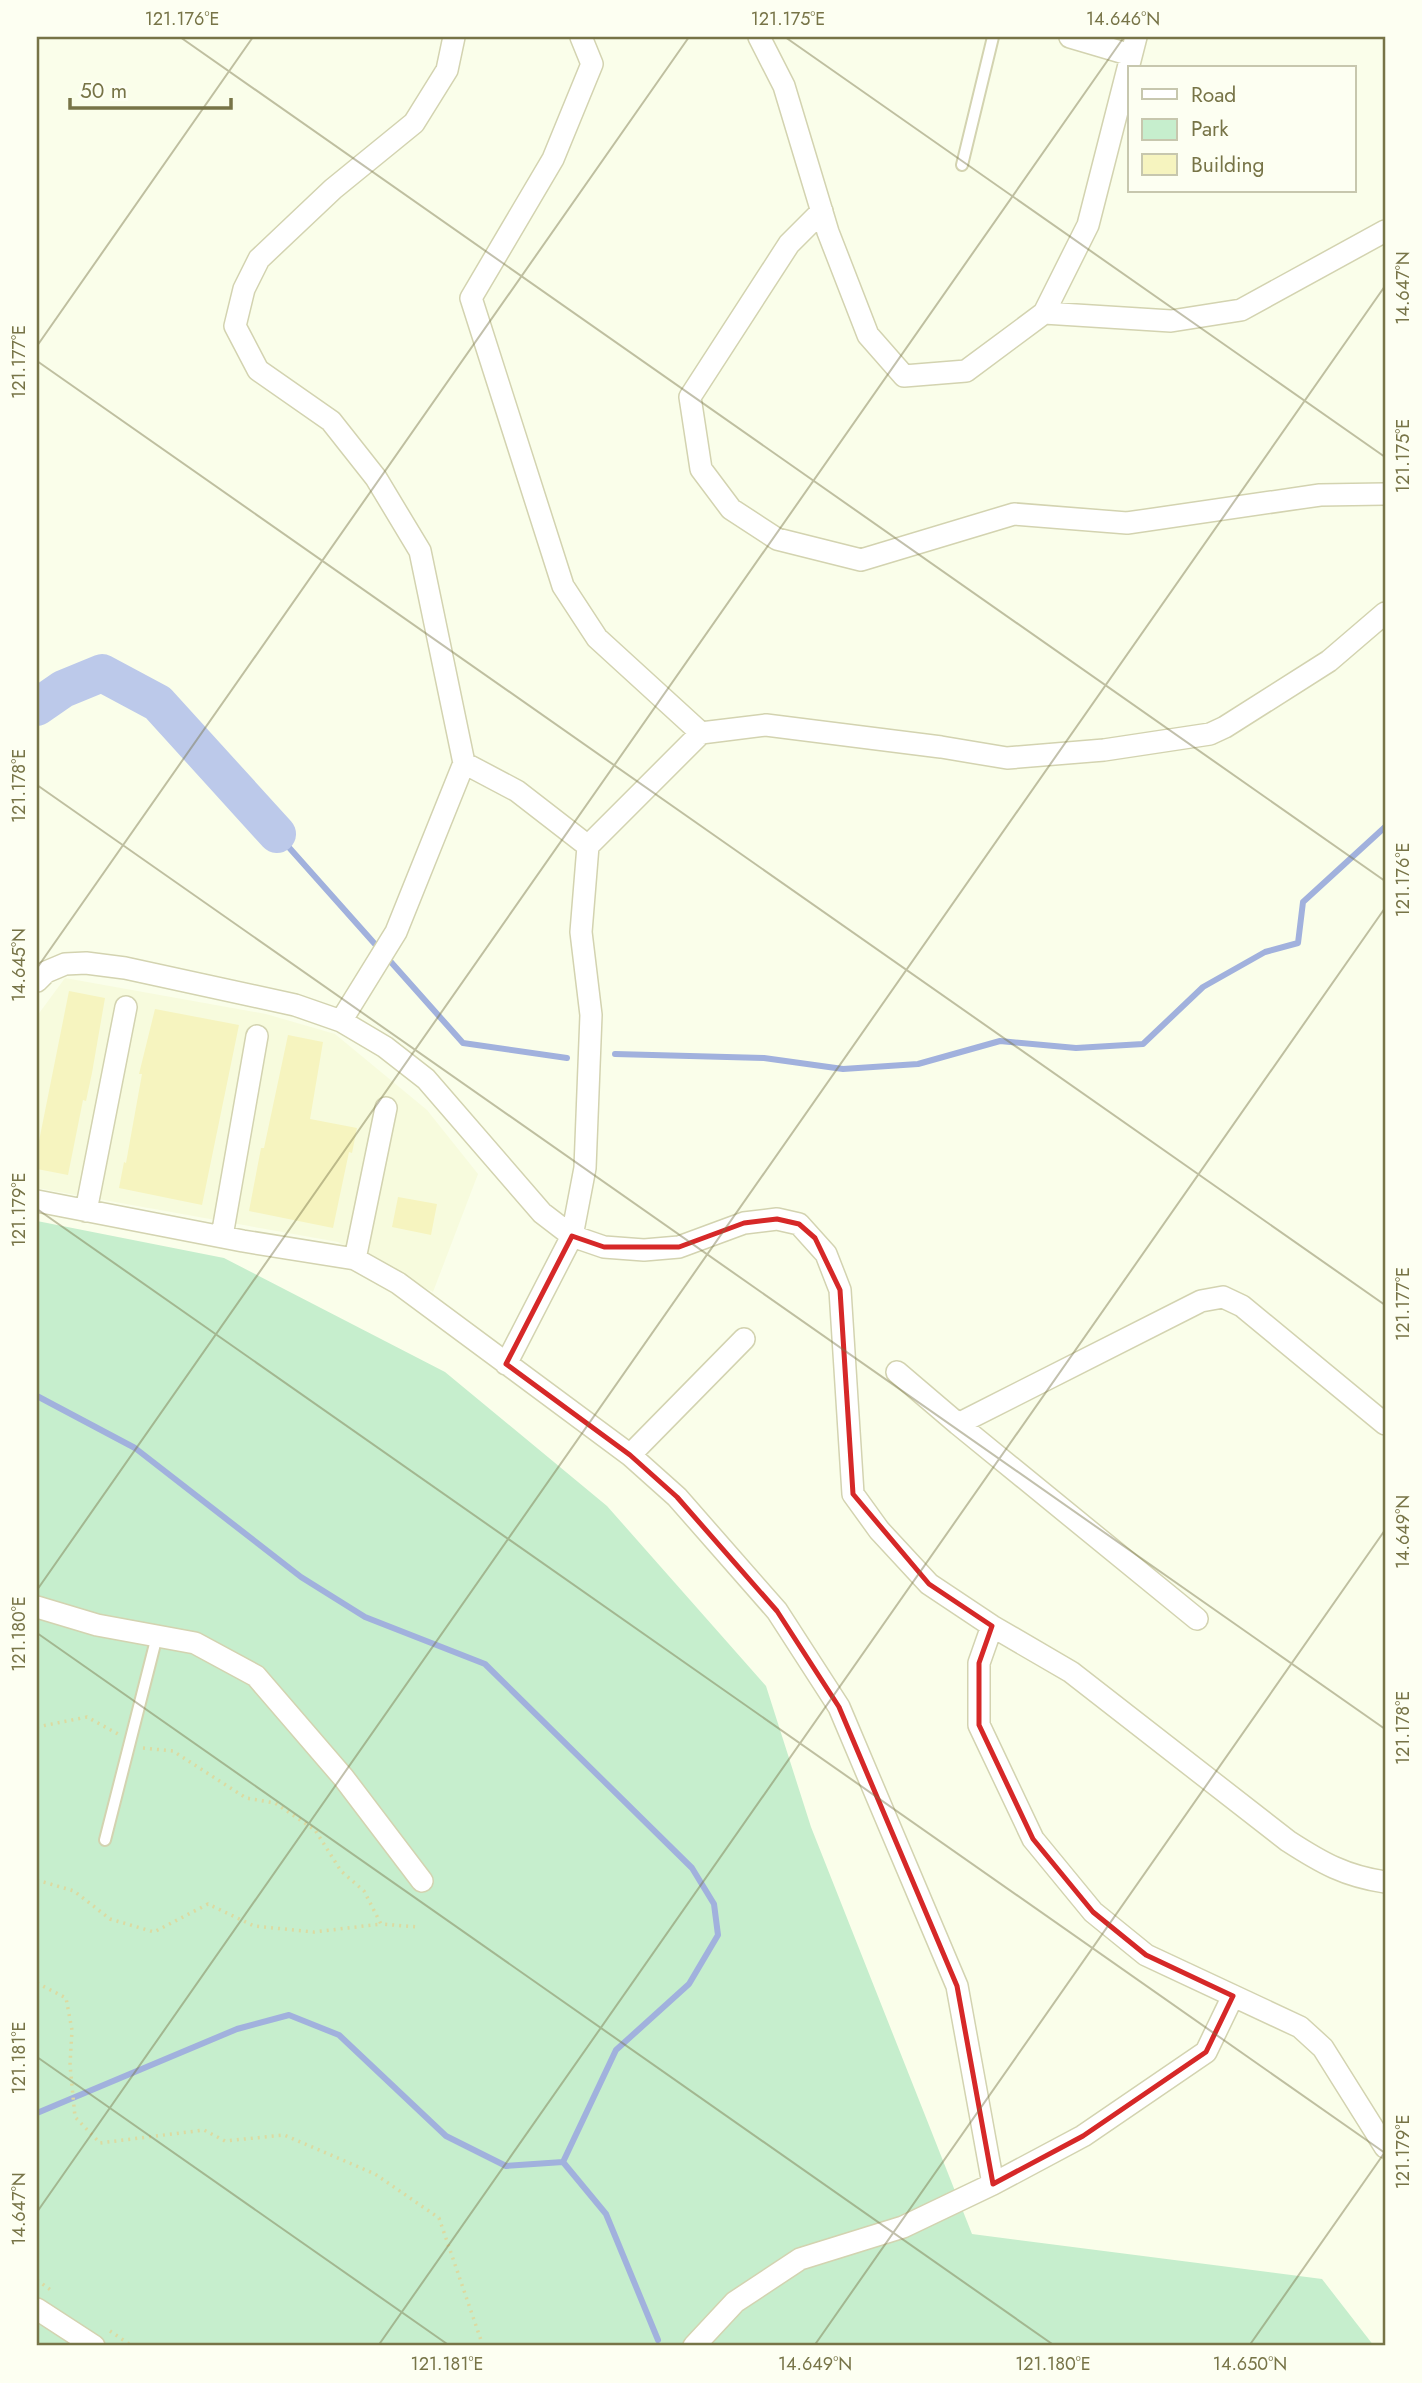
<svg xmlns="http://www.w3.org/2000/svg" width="1422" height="2383" font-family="Jost,sans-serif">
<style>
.residential{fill:#f7fbdd}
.green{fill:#c6eecd}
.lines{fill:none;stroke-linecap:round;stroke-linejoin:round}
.stream{stroke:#a1b1dd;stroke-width:6}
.river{stroke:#bcc9ea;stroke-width:38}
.building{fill:#f6f4bf}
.lane-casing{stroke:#d3d3b0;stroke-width:14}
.street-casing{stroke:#d3d3b0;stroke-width:24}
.path{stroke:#dcdaa1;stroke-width:3.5;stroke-dasharray:2 5;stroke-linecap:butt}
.lane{stroke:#fff;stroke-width:10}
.street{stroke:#fff;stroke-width:21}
.marked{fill:none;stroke:#d62828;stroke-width:5;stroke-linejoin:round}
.ticks{fill:none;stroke:#777447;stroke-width:2;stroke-opacity:0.45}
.neatline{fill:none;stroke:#777447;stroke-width:2.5}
.ticks-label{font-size:18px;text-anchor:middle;fill:#777447}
</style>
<rect width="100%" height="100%" fill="#fafeea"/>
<!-- residential -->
<path class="residential" d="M 65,978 L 266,1014 L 335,1034 L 427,1110 L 478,1174 L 433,1292 L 338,1242 L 37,1188 L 37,1016 Z"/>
<!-- green -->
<path class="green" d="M 37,1221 L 224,1258 L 445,1372 L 607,1506 L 766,1686 L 811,1827 L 972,2234 L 1322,2279 L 1374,2346 L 37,2346 Z"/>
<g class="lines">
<!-- stream -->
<path class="stream" d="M 277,834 L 463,1043 L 567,1058
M 615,1054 L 764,1058 L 843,1069 L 918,1064 L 1000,1041 L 1076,1048 L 1143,1044 L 1203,987 L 1265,952 L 1298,943 L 1303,902 L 1385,827
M 37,1396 L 135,1448 L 301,1577 L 365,1617 L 485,1664 L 692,1868 L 714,1904 L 718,1935 L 689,1984 L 616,2050 L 563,2162
M 37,2113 L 237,2029 L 289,2015 L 339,2035 L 446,2136 L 506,2166 L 563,2162
M 563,2162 L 606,2214 L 658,2340"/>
<!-- river -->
<path class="river" d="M 37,707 L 63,689 L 102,673 L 158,703 L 277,834"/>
</g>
<!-- building -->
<path class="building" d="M 69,991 L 105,998 L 92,1073 L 86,1101 L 83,1100 L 68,1175 L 37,1169 L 37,1151 Z
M 155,1009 L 239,1025 L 202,1205 L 119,1188 L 124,1162 L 126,1163 L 142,1074 L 139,1074 Z
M 288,1035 L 323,1042 L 310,1119 L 357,1128 L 352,1153 L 349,1152 L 333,1228 L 249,1211 L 261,1148 L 264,1148 Z
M 398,1197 L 437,1204 L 431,1235 L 392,1227 Z"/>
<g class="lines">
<!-- lane casing -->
<g class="lane-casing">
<path id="lane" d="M 962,165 L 993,37
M 105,1840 L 157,1636"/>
</g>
<!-- street casing -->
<g class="street-casing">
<path id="street" d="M 581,37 L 592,64 L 553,159 L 471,298 L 563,586 L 597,638 L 701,733
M 759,37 L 784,86 L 828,232 L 868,335 L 904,376 L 966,371 L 1044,313 L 1088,225 L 1136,37
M 1070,37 L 1131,55
M 822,211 L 789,244 L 690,397 L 701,469 L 731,509 L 777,539 L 861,560 L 1014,514 L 1127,523 L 1320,495 L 1385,494
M 1044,313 L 1171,321 L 1241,310 L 1385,231
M 464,763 L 517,791 L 588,846
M 37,981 L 46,972 L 65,964 L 86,963 L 125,968 L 295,1005 L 341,1021 L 385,1047 L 426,1079 L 542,1213 L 572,1236 L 604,1247 L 644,1250 L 679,1247 L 744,1223 L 777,1219 L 799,1224 L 826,1254 L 840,1290 L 853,1494 L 879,1530 L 929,1584 L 992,1626 L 1071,1672 L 1288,1841 C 1322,1863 1345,1876 1385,1882
M 341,1021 L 396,932 L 464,763 L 420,551 L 376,478 L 331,421 L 258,370 L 235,326 L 244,289 L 259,259 L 333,189 L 414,123 L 447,70 L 454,37
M 37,1201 L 243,1241 L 355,1259 L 398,1283 L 630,1455 L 677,1497 L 777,1611 L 839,1707 L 957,1986 L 993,2184
M 86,1211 L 126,1007
M 222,1236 L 257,1036
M 355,1259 L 386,1108
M 506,1364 L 572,1236 L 585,1168 L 591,1015 L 581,932 L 588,846 L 701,733 L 766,725 L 941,747 L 1007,758 L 1104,750 L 1210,734 L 1225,727 L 1329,661 L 1385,613
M 897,1372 L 958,1424
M 630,1455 L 744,1339
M 37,1607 L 97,1625 L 195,1643 L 256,1676 L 343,1777 L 422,1881
M 1197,1619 L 958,1424 L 1201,1301 L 1223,1297 L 1242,1306 L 1385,1424
M 992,1626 L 979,1663 L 979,1725 L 1033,1839 L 1093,1912 L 1146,1955 L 1300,2027 L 1323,2048 L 1385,2147
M 37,2309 L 94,2346
M 694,2346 L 735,2302 L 800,2259 L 903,2227 L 993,2184 L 1083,2136 L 1206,2052 L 1233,1996"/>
</g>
<!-- path -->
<path class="path" d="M 37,1727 L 87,1717 L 118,1734
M 143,1748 L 173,1751 L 246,1798 L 275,1803 L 315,1830 L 341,1871 L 364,1891 L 381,1924 L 418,1927
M 37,1880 L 74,1891 L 110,1919 L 154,1932 L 208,1904 L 254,1926 L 314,1932 L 381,1924
M 37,1983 L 66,1998 L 72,2030 L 70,2065 L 75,2117 L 100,2143 L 204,2130 L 225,2141 L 284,2135 L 375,2174 L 439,2218 L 483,2346
M 37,2280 L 52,2291
M 110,2331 L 132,2346"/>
<!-- lane -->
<use href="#lane" class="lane"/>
<!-- street -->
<use href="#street" class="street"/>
</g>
<!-- marked area -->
<path class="marked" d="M 777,1219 L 799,1224 L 815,1238 L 840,1290 L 853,1494 L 929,1584 L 992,1626 L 979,1663 L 979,1725 L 1033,1839 L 1093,1912 L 1146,1955 L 1233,1996 L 1206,2052 L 1083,2136 L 993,2184 L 957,1986 L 839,1707 L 777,1611 L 677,1497 L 630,1455 L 506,1364 L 572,1236 L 604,1247 L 679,1247 L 744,1223 Z"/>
<!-- ticks -->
<path class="ticks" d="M 180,37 L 1385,881M 785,37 L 1385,457M 37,346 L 253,37M 37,361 L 1385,1305M 37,785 L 1385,1729M 37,968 L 689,37M 37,1209 L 1385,2153M 37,1590 L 1124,37M 37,1633 L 1055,2346M 37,2057 L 450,2346M 37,2212 L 1385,286M 378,2346 L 1385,908M 814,2346 L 1385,1530M 1249,2346 L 1385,2152"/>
<!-- border -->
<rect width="1422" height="2383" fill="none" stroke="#fdfff2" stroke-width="77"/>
<!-- legend -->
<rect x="1128" y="66" width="228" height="126" fill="#fdfff2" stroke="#c7c7ae" stroke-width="2"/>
<rect x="1142" y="89" width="35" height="10" fill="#ffffff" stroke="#c7c7ae" stroke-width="2"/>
<text x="1191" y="102" font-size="21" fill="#777447">Road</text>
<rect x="1142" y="119" width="35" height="21" fill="#c6eecd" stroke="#c7c7ae" stroke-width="2"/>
<text x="1191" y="136" font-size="21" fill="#777447">Park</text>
<rect x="1142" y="154" width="35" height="21" fill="#f6f4bf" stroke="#c7c7ae" stroke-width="2"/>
<text x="1191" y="172" font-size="21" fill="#777447">Building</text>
<!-- scale -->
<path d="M70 98v10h161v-10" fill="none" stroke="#777447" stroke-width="3.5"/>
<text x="80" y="98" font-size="21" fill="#777447" stroke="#fdfff2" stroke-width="5" paint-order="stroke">50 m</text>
<rect x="38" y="38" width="1346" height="2306" class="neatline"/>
<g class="ticks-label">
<text x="182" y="25">121.176°E</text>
<text x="788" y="25">121.175°E</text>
<text x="1123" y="25">14.646°N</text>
<text transform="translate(1403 288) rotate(-90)" y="6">14.647°N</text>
<text transform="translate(19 362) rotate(-90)" y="6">121.177°E</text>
<text transform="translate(1403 456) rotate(-90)" y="6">121.175°E</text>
<text transform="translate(19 786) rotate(-90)" y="6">121.178°E</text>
<text transform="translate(1403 880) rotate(-90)" y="6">121.176°E</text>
<text transform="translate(19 965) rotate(-90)" y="6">14.645°N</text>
<text transform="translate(19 1210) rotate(-90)" y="6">121.179°E</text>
<text transform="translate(1403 1304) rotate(-90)" y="6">121.177°E</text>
<text transform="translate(1403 1532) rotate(-90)" y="6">14.649°N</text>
<text transform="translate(19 1634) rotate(-90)" y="6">121.180°E</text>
<text transform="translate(1403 1728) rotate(-90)" y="6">121.178°E</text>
<text transform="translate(19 2058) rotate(-90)" y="6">121.181°E</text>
<text transform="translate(1403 2152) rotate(-90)" y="6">121.179°E</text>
<text transform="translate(19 2209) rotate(-90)" y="6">14.647°N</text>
<text x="447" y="2370">121.181°E</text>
<text x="815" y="2370">14.649°N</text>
<text x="1053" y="2370">121.180°E</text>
<text x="1250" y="2370">14.650°N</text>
</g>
</svg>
